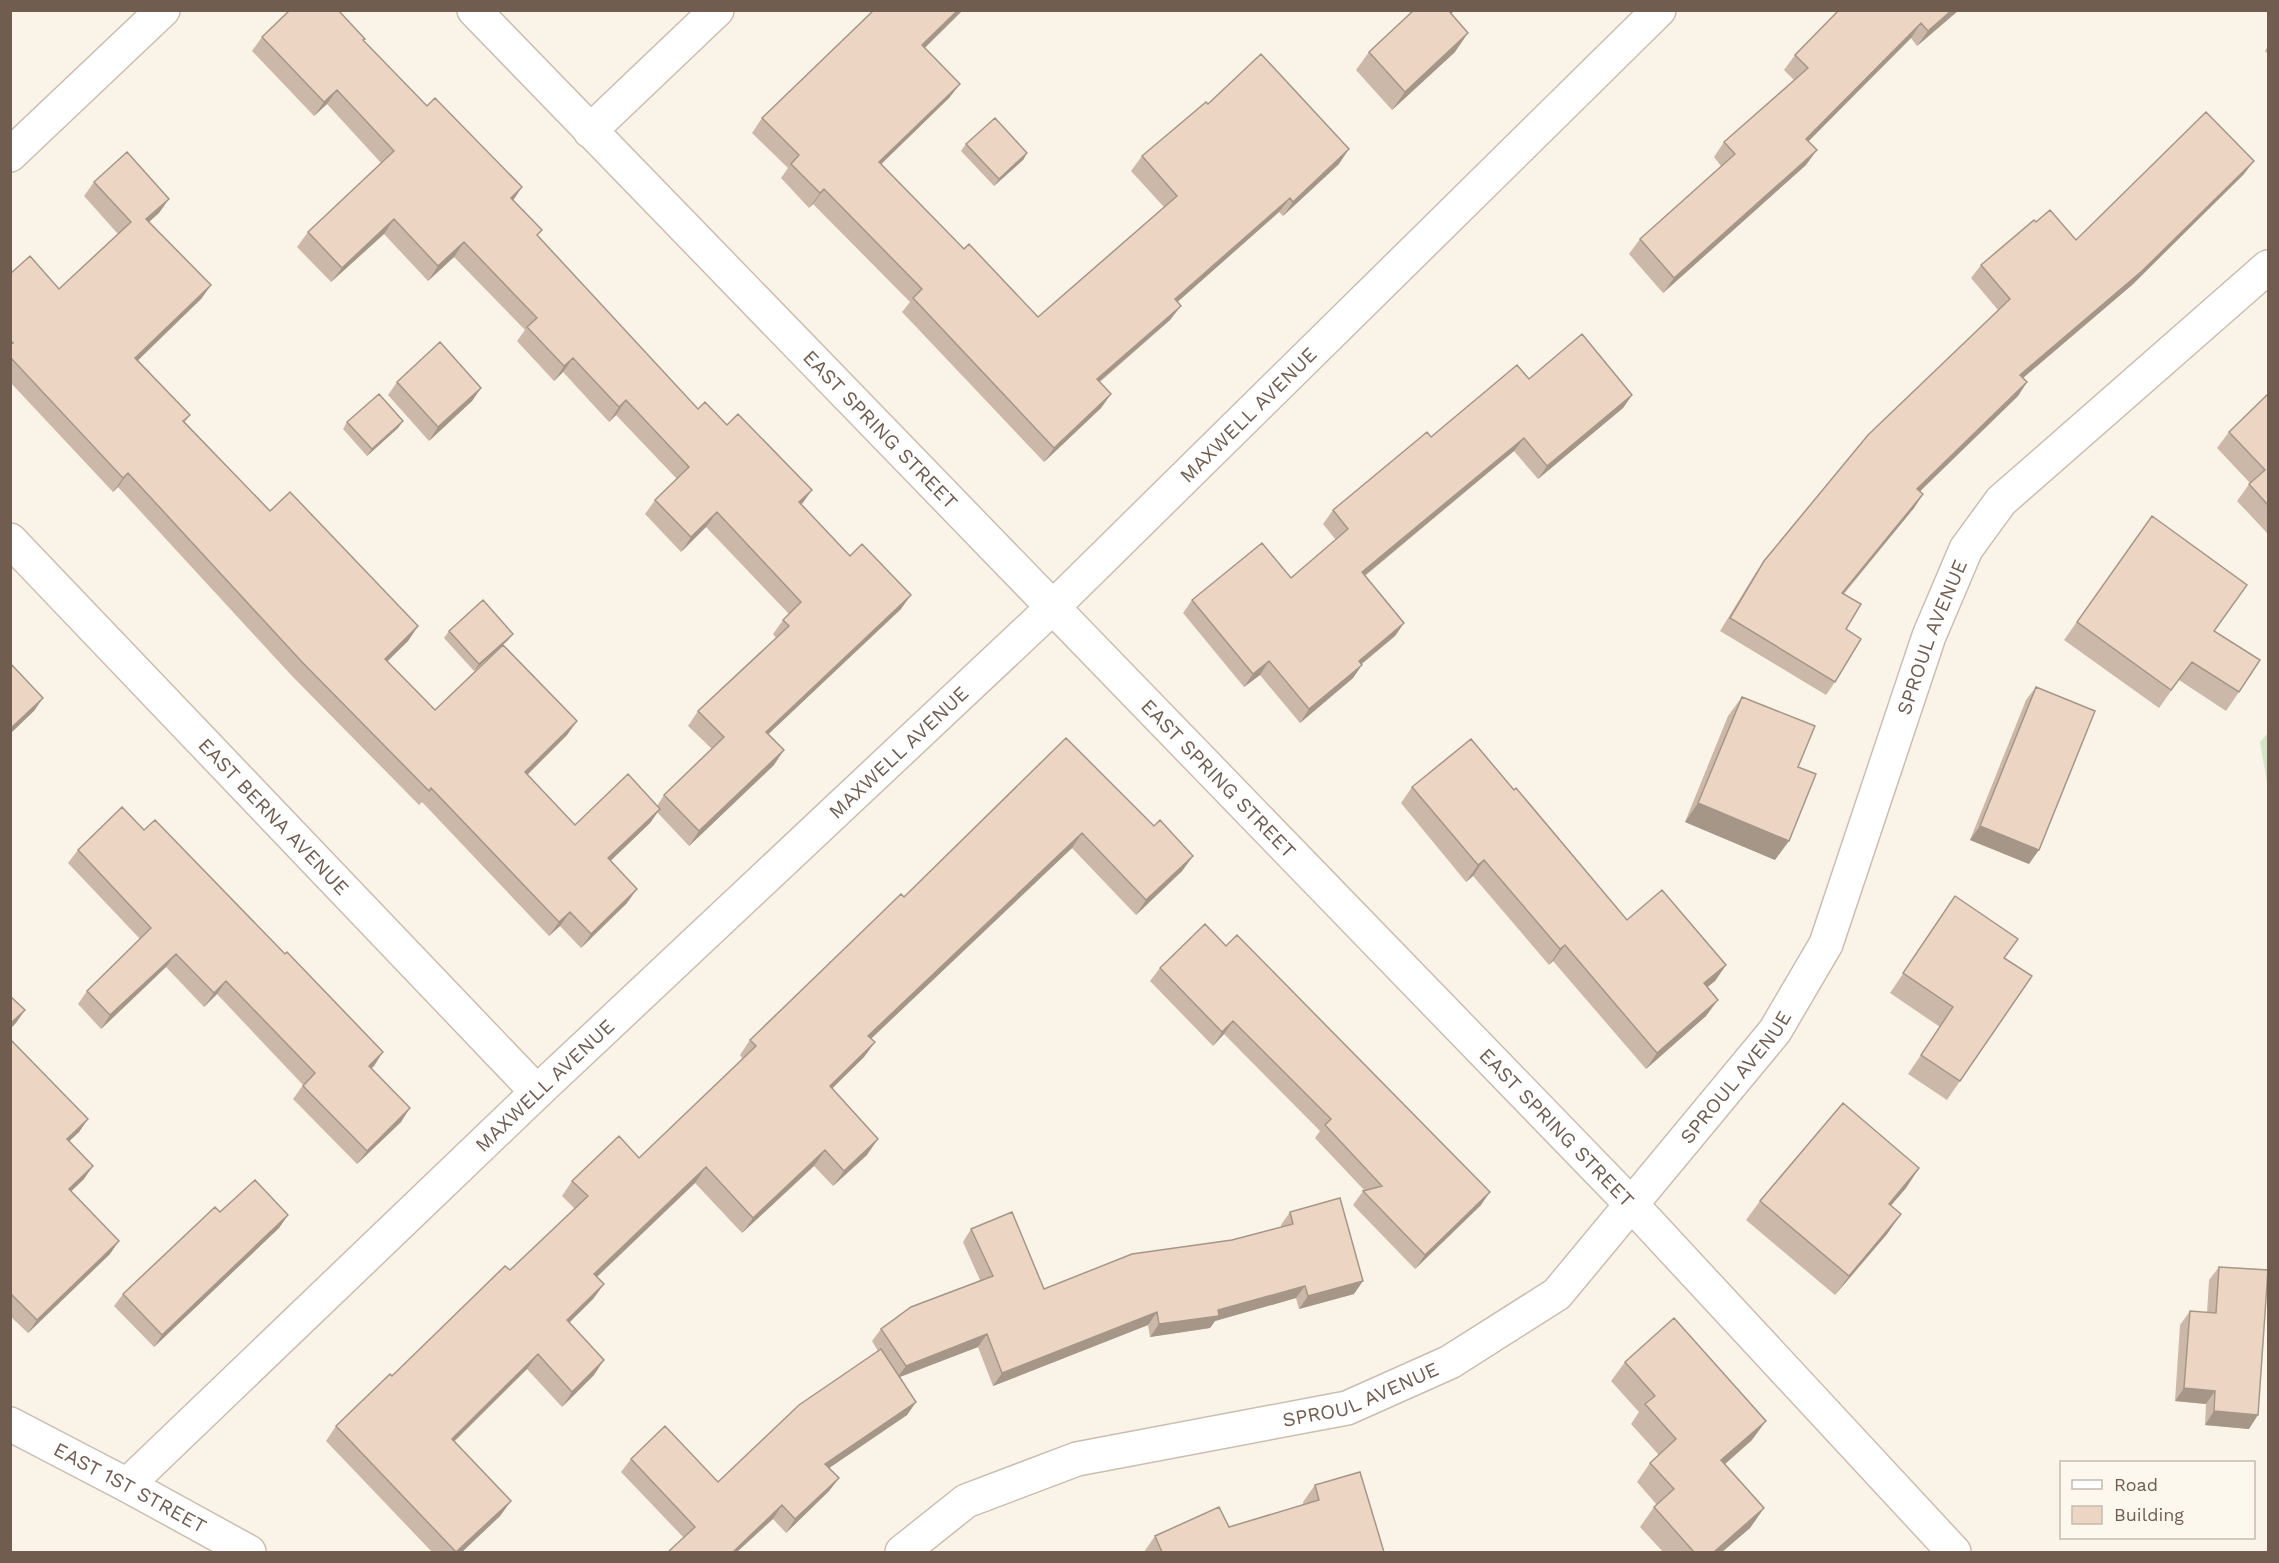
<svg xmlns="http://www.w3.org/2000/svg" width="2279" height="1563" font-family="'Work Sans',sans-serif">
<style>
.green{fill:#d3e6c8}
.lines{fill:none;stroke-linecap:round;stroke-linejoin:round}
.minor-casing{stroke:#cbbdb0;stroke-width:36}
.minor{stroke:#fff;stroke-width:33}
.wall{fill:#cbb8a8}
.shaded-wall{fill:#a59688}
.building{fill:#ecd6c3;stroke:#a59688;stroke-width:1.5}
.labels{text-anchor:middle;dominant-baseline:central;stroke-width:5;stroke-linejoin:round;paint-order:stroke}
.street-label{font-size:20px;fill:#715d4f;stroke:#fdf8ee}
</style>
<rect width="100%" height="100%" fill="#faf4e8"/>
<!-- green -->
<path class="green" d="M 2268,733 L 2268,788 L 2260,742 Z"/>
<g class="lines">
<!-- minor casing -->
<g class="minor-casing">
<g id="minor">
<path id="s1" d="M 474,10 L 1632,1205 L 1954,1552"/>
<path d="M 590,131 L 717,10"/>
<path d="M 10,155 L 163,10"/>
<path id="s2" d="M 10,540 L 537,1092"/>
<path id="s3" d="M 10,1424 L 127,1485 L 249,1552"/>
<path id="s4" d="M 127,1485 L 537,1092 L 1052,608 L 1659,10"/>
<path id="s5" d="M 902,1552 L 966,1501 L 1077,1459 L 1347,1408 L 1450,1362 L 1557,1294 L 1775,1031 L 1826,944 L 1929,636 L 1966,549 L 2001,501 L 2268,267"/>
</g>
</g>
<!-- minor -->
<use href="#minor" class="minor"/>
</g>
<!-- wall -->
<path class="wall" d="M 874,10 L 963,10 L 925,48 L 960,84 L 949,98 L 881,164 L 964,249 L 1038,317 L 1164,207 L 1131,171 L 1142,156 L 1208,104 L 1339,164 L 1283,216 L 1279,212 L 1177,302 L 1170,320 L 1100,382 L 1111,394 L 1101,408 L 1044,462 L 902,312 L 910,302 L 813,204 L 809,208 L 781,178 L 788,168 L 752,133 L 762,118 Z
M 1412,10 L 1455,10 L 1451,14 L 1455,52 L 1392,110 L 1356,70 L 1369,52 L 1413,11 Z
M 1959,10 L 1917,46 L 1911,38 L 1808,141 L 1806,165 L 1663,293 L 1629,254 L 1640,239 L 1721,166 L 1714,157 L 1724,142 L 1794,80 L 1784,70 L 1795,55 Z
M 262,37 L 363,41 L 427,106 L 522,187 L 513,200 L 537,236 L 698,409 L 802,505 L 901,609 L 768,734 L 774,765 L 689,846 L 657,812 L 650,823 L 610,861 L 627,903 L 581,948 L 560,926 L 549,936 L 422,802 L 419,805 L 292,676 L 118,487 L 113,492 L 10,382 L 10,274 L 59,289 L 118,234 L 84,196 L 94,182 L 159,213 L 149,222 L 211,285 L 201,299 L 138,360 L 190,415 L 185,422 L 270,511 L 418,626 L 408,641 L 387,662 L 435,710 L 501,646 L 474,671 L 444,638 L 449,631 L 513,634 L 508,640 L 503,645 L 577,721 L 567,735 L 527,775 L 575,825 L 657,806 L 664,795 L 712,749 L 688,726 L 698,711 L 776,638 L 773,634 L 783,620 L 789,614 L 706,527 L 681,552 L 645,514 L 655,500 L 677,479 L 616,415 L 609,422 L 563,372 L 554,381 L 517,341 L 525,330 L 454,257 L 428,281 L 384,234 L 331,282 L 297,247 L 308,232 L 381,163 L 327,104 L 314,116 L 252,51 Z
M 2268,46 L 2268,54 L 2265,51 Z
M 966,144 L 1027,153 L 1023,160 L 994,186 L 961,151 Z
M 2244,174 L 2132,285 L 2023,378 L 2027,382 L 2018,396 L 1920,491 L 1923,494 L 1914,508 L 1844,594 L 1846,629 L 1835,682 L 1826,695 L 1720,631 L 1755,574 L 1764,561 L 1998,310 L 1971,278 L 1981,265 L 2036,222 L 2076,240 Z
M 1529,379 L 1632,395 L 1623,408 L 1538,479 L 1514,451 L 1365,576 L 1404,623 L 1395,636 L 1362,664 L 1353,678 L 1300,723 L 1260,675 L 1244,687 L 1183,613 L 1192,600 L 1291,578 L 1336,540 L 1323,524 L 1333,510 L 1431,437 Z
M 397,382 L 481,388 L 472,401 L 429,441 L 388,395 Z
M 2268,394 L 2268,534 L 2237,501 L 2250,483 L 2217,448 L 2229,432 Z
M 403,421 L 398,428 L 367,456 L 343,429 L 347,422 Z
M 2152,516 L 2214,631 L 2239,692 L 2226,711 L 2179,680 L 2159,708 L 2064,640 Z
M 2036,687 L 2029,864 L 1970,840 L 2026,700 Z
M 1742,697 L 1775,860 L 1685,822 L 1728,716 Z
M 1066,738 L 1154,826 L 1193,856 L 1182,871 L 1136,915 L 1072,848 L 871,1039 L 875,1042 L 864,1057 L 832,1089 L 867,1155 L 833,1186 L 814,1166 L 742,1233 L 695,1183 L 597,1277 L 604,1284 L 593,1299 L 569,1322 L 594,1375 L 562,1407 L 527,1369 L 454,1442 L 511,1501 L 500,1516 L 462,1552 L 432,1552 L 326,1441 L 336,1426 L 510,1270 L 575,1209 L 562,1196 L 572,1181 L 639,1158 L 743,1059 L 740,1055 L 750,1040 L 904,897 Z
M 1412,787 L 1514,790 L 1627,920 L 1726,965 L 1715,981 L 1707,987 L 1706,1016 L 1646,1069 L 1553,961 L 1549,965 L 1473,876 L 1466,882 L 1401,803 Z
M 78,850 L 374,1066 L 371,1068 L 401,1122 L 357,1164 L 293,1099 L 303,1085 L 217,994 L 204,1007 L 166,967 L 101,1029 L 78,1004 L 87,991 L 140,939 L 68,863 Z
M 1942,916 L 2032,976 L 1947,1100 L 1908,1074 L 1940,1027 L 1890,993 Z
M 1205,924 L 1481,1205 L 1415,1269 L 1353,1205 L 1363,1191 L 1365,1191 L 1315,1138 L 1320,1131 L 1224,1034 L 1213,1046 L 1150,981 L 1160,968 Z
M 10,1039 L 88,1119 L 79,1132 L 69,1141 L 84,1179 L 71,1191 L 110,1254 L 28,1333 L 10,1316 Z
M 1919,1168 L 1906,1188 L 1891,1205 L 1901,1214 L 1887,1234 L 1835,1295 L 1746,1220 L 1760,1201 Z
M 220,1212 L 288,1215 L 279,1228 L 154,1347 L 114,1306 L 123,1294 Z
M 1290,1212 L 1354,1294 L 1299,1309 L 1296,1298 L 1215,1321 L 1210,1328 L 1150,1337 L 1148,1325 L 993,1386 L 978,1347 L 900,1377 L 916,1402 L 907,1415 L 829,1468 L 839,1478 L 829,1491 L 786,1533 L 773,1519 L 684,1538 L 621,1472 L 631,1459 L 718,1482 L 878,1351 L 872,1341 L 881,1329 L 980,1280 L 963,1242 L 971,1229 L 1044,1289 L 1281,1227 L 1281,1225 Z
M 2219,1267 L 2249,1429 L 2205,1425 L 2206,1404 L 2175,1401 L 2180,1325 L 2190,1311 L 2207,1313 L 2209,1280 Z
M 1625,1362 L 1752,1440 L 1725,1464 L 1764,1508 L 1750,1528 L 1722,1552 L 1663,1552 L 1640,1527 L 1654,1507 L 1657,1505 L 1637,1482 L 1650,1463 L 1659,1455 L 1631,1424 L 1639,1412 L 1611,1381 Z
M 1315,1485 L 1384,1552 L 1144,1552 L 1155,1536 L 1229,1527 L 1303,1505 L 1303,1502 Z"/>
<!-- shaded-wall -->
<path class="shaded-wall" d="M 958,10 L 963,10 L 912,60 L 922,45 Z
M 1448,10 L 1455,10 L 1435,29 Z
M 1952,10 L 1959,10 L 1917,46 L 1928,31 Z
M 1921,23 L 1911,38 L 1796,154 L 1806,139 Z
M 1468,33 L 1455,52 L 1392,110 L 1405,92 Z
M 960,84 L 949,98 L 869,176 L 879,162 Z
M 337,90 L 327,104 L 314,116 L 324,102 Z
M 1349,149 L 1339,164 L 1283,216 L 1293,202 Z
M 1817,150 L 1806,165 L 1663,293 L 1674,278 Z
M 1027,153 L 1023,160 L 994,186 L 999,179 Z
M 2254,161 L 2244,174 L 2132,285 L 2010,389 L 2020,375 Z
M 522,187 L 512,202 L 511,198 Z
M 824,189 L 813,204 L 809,208 L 820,193 Z
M 1290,198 L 1279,212 L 1164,314 L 1175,299 Z
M 169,199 L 159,213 L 136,233 L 146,219 Z
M 394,219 L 384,234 L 331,282 L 342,268 Z
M 464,242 L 454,257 L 428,281 L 438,266 Z
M 211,285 L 201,299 L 126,372 L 135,358 Z
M 1181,306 L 1170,320 L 1086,393 L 1097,379 Z
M 573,358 L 563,372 L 554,381 L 564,366 Z
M 2027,382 L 2018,396 L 1908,503 L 1917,489 Z
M 481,388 L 472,401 L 429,441 L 438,427 Z
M 1111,394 L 1101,408 L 1044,462 L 1054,448 Z
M 1632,395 L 1623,408 L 1538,479 L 1547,466 Z
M 626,400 L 616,415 L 609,422 L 619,407 Z
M 403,421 L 398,428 L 367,456 L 372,449 Z
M 1524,438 L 1514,451 L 1352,586 L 1362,572 Z
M 128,473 L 118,487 L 113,492 L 123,478 Z
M 812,490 L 802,504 L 799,502 Z
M 1923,494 L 1914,508 L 1833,606 L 1842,593 Z
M 717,512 L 706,527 L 681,552 L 691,537 Z
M 911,595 L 901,609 L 756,746 L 766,732 Z
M 1404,623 L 1395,636 L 1349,674 L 1359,661 Z
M 418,626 L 408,641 L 375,673 L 385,659 Z
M 513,634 L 508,640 L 474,671 L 479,664 Z
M 1269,661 L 1260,675 L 1244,687 L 1253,674 Z
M 1362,665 L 1353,678 L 1300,723 L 1309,709 Z
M 43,698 L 34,711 L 10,734 L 10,729 Z
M 577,721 L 567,735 L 515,787 L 525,772 Z
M 784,750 L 774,765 L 689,846 L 699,831 Z
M 1698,803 L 1789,841 L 1775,860 L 1685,822 Z
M 660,809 L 650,823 L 598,873 L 608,858 Z
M 1980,826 L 2039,850 L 2029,864 L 1970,840 Z
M 1082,833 L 1072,848 L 858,1051 L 868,1036 Z
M 1193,856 L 1182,871 L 1136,915 L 1146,900 Z
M 1484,860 L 1473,876 L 1466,882 L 1478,865 Z
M 637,889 L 627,903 L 581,948 L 591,934 Z
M 570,912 L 560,926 L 549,936 L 559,922 Z
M 1565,945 L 1553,961 L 1549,965 L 1560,949 Z
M 176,954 L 166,967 L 101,1029 L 110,1015 Z
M 1726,965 L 1715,981 L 1693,999 L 1704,983 Z
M 226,981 L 217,994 L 204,1007 L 214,993 Z
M 1718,1000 L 1706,1016 L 1646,1069 L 1657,1053 Z
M 25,1010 L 16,1023 L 10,1029 L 10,1024 Z
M 1233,1021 L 1224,1034 L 1213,1046 L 1222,1032 Z
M 875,1042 L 864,1057 L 819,1101 L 830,1086 Z
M 383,1052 L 374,1066 L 360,1079 L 369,1066 Z
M 410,1108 L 401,1122 L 357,1164 L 367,1151 Z
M 88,1119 L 79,1132 L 58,1152 L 67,1139 Z
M 878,1139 L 867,1155 L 833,1186 L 844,1171 Z
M 825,1150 L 814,1166 L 742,1233 L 753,1218 Z
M 93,1166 L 84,1179 L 60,1202 L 69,1189 Z
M 706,1167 L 695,1183 L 584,1289 L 594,1274 Z
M 1919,1168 L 1906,1188 L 1876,1223 L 1889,1204 Z
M 1490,1192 L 1481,1205 L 1415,1269 L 1425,1255 Z
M 1901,1214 L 1887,1234 L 1835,1295 L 1849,1276 Z
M 288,1215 L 279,1228 L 154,1347 L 162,1335 Z
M 119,1241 L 110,1254 L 28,1333 L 37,1320 Z
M 1363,1281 L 1354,1294 L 1299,1309 L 1308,1296 Z
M 604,1284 L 593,1299 L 557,1335 L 567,1320 Z
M 1305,1286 L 1296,1298 L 1215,1321 L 1210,1328 L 1150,1337 L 1159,1324 L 1218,1310 Z
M 1157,1312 L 1148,1325 L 993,1386 L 1002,1373 Z
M 987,1334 L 978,1347 L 897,1378 L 906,1366 Z
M 538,1354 L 527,1369 L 441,1454 L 452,1439 Z
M 604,1360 L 594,1375 L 562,1407 L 572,1392 Z
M 2184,1388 L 2215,1391 L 2206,1404 L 2175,1401 Z
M 916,1402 L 907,1415 L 816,1477 L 825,1464 Z
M 2214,1411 L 2258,1415 L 2249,1429 L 2205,1425 Z
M 1766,1421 L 1752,1440 L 1707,1480 L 1721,1460 Z
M 839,1478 L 829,1491 L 786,1533 L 795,1519 Z
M 511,1501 L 500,1516 L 462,1552 L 456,1552 Z
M 782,1505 L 773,1519 L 737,1552 L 733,1552 Z
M 1764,1508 L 1750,1528 L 1722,1552 L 1714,1552 Z"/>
<!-- building -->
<path class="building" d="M 290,10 L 338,10 L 365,39 L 363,40 L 427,106 L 435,98 L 522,187 L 511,198 L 542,230 L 537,235 L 698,409 L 705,402 L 727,425 L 738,414 L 812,490 L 799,502 L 850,556 L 862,544 L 911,595 L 766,732 L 784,750 L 699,831 L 664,795 L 724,737 L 698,711 L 789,626 L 783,620 L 801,602 L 717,512 L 691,537 L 655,500 L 689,467 L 626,400 L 619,407 L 573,358 L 564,366 L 527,327 L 537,318 L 464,242 L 438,266 L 394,219 L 342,268 L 308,232 L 394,151 L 337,90 L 324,102 L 262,37 Z
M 874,10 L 958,10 L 922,45 L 960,84 L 879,162 L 964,249 L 969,244 L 1038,317 L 1177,196 L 1142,156 L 1206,102 L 1208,104 L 1261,54 L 1349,149 L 1293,202 L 1290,198 L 1175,299 L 1181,306 L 1097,379 L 1111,394 L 1054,448 L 913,298 L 922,289 L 824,189 L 820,193 L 791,164 L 799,155 L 762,118 Z
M 1414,10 L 1448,10 L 1468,33 L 1405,92 L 1369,52 Z
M 1839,10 L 1952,10 L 1928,31 L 1921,23 L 1806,139 L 1817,150 L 1674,278 L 1640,239 L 1735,154 L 1724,142 L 1808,68 L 1795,55 Z
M 2206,112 L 2254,161 L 2142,271 L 2020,375 L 2027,382 L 1917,489 L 1923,494 L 1842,593 L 1861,604 L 1846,629 L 1861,639 L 1835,682 L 1730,618 L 1764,561 L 1868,435 L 2010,299 L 1981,265 L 2034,220 L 2036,222 L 2050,210 L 2076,240 Z
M 995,118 L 1027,153 L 999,179 L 966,144 Z
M 127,152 L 169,199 L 146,219 L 211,285 L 135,358 L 190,415 L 183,421 L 270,511 L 290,492 L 418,626 L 385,659 L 435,710 L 503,645 L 577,721 L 525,772 L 575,825 L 628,774 L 660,809 L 608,858 L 637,889 L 591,934 L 570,912 L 559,922 L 431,788 L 429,791 L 302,662 L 128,473 L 123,478 L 10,357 L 10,345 L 13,343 L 10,340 L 10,274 L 30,256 L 59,289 L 131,222 L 94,182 Z
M 1582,334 L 1632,395 L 1547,466 L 1524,438 L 1362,572 L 1404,623 L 1359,661 L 1362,665 L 1309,709 L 1269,661 L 1253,674 L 1192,600 L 1262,543 L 1291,578 L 1348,529 L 1333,510 L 1427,432 L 1431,437 L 1517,365 L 1529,379 Z
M 440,342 L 481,388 L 438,427 L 397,382 Z
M 379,394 L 403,421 L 372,449 L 347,422 Z
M 2268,394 L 2268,505 L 2249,484 L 2265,470 L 2229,432 Z
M 2152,516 L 2247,585 L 2214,631 L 2260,660 L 2239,692 L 2192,662 L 2171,690 L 2077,622 Z
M 483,600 L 513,634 L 479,664 L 449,631 Z
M 10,663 L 43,698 L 10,729 Z
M 2036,687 L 2095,711 L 2039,850 L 1980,826 Z
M 1742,697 L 1815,726 L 1798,767 L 1816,774 L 1789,841 L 1698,803 Z
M 1066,738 L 1154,826 L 1160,820 L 1193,856 L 1146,900 L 1082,833 L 868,1036 L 875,1042 L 830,1086 L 878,1139 L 844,1171 L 825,1150 L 753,1218 L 706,1167 L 594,1274 L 604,1284 L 567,1320 L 604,1360 L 572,1392 L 538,1354 L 452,1439 L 511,1501 L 456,1552 L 336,1426 L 390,1374 L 392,1376 L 505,1266 L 510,1270 L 588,1196 L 572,1181 L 619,1136 L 639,1158 L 756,1046 L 750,1040 L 901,894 L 904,897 Z
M 1471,739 L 1514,790 L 1516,788 L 1627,920 L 1662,890 L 1726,965 L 1704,983 L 1718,1000 L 1657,1053 L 1565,945 L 1560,949 L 1484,860 L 1478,865 L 1412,787 Z
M 122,807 L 144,830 L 155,820 L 285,954 L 287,952 L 383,1052 L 369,1066 L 410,1108 L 367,1151 L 303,1086 L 315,1073 L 226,981 L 214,993 L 176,954 L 110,1015 L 87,991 L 151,928 L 78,850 Z
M 1955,896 L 2018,939 L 2004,958 L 2032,976 L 1960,1081 L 1921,1055 L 1953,1007 L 1903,973 Z
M 1205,924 L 1226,946 L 1237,935 L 1490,1192 L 1425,1255 L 1363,1191 L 1382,1186 L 1325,1125 L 1331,1119 L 1233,1021 L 1222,1032 L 1160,968 Z
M 10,996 L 25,1010 L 10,1024 Z
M 10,1039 L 88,1119 L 67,1139 L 93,1166 L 69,1189 L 119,1241 L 37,1320 L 10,1293 Z
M 1843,1103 L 1919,1168 L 1889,1204 L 1901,1214 L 1849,1276 L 1760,1201 Z
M 255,1180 L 288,1215 L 162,1335 L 123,1294 L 215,1207 L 220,1212 Z
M 1340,1198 L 1363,1281 L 1308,1296 L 1305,1286 L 1218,1310 L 1219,1316 L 1159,1324 L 1157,1312 L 1002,1373 L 987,1334 L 906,1366 L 881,1329 L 911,1307 L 993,1276 L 971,1229 L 1012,1212 L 1044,1289 L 1132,1254 L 1232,1240 L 1293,1224 L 1290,1212 Z
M 2219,1267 L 2268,1270 L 2258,1415 L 2214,1411 L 2215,1391 L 2184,1388 L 2190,1311 L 2216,1313 Z
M 1674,1318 L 1766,1421 L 1721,1460 L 1764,1508 L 1714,1552 L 1694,1552 L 1654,1507 L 1674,1489 L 1650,1463 L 1676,1439 L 1645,1404 L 1655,1396 L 1625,1362 Z
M 881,1349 L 916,1402 L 825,1464 L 839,1478 L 795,1519 L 782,1505 L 733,1552 L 668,1552 L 695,1527 L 631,1459 L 665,1426 L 718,1482 L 799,1405 Z
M 1360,1472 L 1384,1552 L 1160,1552 L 1162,1552 L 1155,1536 L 1219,1507 L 1229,1527 L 1319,1500 L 1315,1485 Z"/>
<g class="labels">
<!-- street labels -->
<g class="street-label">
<text stroke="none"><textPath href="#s4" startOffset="1550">MAXWELL AVENUE</textPath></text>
<text stroke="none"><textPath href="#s1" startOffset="584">EAST SPRING STREET</textPath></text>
<text stroke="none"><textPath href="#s5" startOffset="1482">SPROUL AVENUE</textPath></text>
<text stroke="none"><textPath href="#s4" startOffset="1064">MAXWELL AVENUE</textPath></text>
<text stroke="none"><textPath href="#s1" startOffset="1070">EAST SPRING STREET</textPath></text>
<text stroke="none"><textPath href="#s2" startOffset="382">EAST BERNA AVENUE</textPath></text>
<text stroke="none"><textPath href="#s5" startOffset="996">SPROUL AVENUE</textPath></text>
<text stroke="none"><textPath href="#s4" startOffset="578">MAXWELL AVENUE</textPath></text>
<text stroke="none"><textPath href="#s1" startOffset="1556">EAST SPRING STREET</textPath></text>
<text stroke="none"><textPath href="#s5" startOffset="492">SPROUL AVENUE</textPath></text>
<text stroke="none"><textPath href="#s3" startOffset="136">EAST 1ST STREET</textPath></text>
</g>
</g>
<!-- border -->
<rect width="2279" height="1563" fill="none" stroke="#715d4f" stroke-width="24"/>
<!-- legend -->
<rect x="2060" y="1461" width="195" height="78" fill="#fdf8ee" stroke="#c5baae" stroke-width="1.5"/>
<rect x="2072" y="1480" width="30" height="9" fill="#ffffff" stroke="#c5baae" stroke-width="1.5"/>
<text x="2114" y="1491" font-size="18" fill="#715d4f">Road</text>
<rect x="2072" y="1506" width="30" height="18" fill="#ecd6c3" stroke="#c5baae" stroke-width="1.5"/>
<text x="2114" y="1521" font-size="18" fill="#715d4f">Building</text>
</svg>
